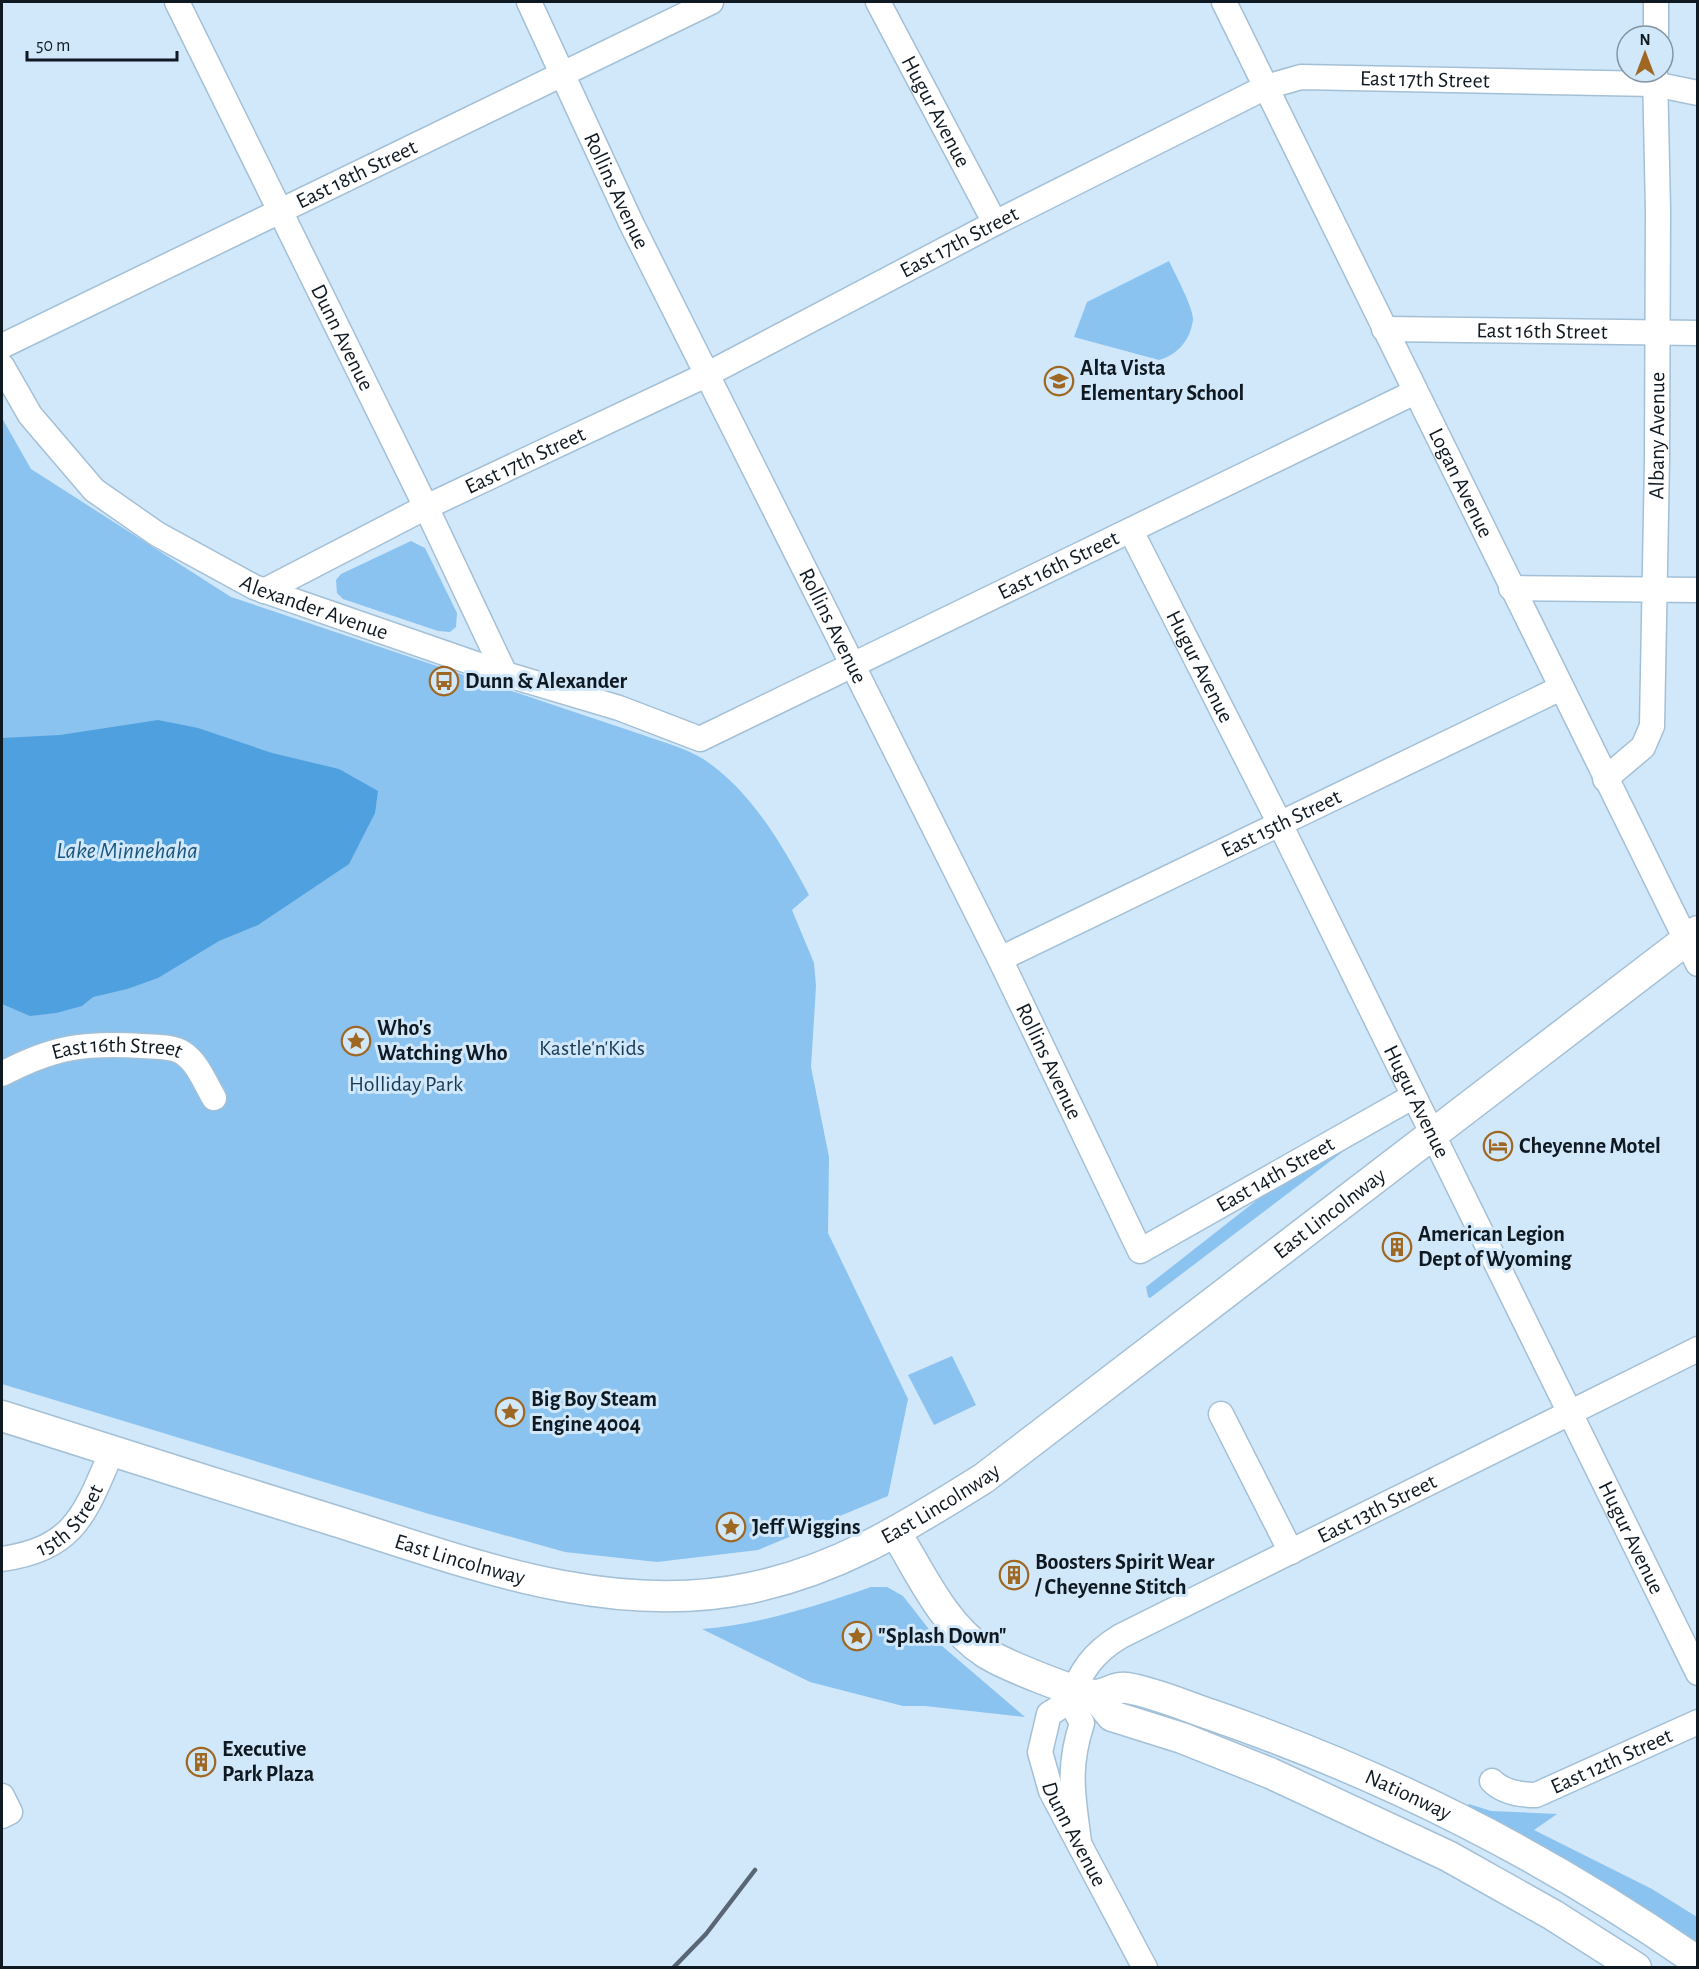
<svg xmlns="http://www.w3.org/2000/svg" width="1699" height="1969" font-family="'Alegreya Sans',sans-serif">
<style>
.green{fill:#8ac2f0}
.water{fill:#4fa0de}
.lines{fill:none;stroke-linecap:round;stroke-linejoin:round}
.minor-casing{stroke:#a4c0d6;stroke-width:27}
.major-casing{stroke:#a4c0d6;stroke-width:33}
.minor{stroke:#fff;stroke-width:24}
.major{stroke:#fff;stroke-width:30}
.rail{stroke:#596774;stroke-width:4.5}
.labels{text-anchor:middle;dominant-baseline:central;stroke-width:6;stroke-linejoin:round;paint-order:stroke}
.street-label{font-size:22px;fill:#0f1921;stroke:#d1e7fa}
.poi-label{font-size:22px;font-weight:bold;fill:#0f1921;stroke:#d1e7fa;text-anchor:start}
.park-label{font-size:22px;fill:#173953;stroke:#d1e7fa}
.water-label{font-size:24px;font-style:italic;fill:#1a557e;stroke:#d1e7fa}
</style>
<rect width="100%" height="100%" fill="#d1e7fa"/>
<!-- green -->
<path class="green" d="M 1169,261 C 1175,274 1193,307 1193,319 C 1191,339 1178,355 1159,360 L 1074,337 L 1087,302 Z
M 2,418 L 31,469 L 231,597 L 637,733 C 656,740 680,746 698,756 C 748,785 783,846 809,895 L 792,910 L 814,963 L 816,986 L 811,1067 L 829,1157 L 828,1233 L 908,1399 L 888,1496 L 758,1550 L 657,1562 L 565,1552 L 429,1514 L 2,1384 Z
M 411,541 L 425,548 L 457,613 L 456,627 L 450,632 L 438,631 L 343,599 L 337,593 L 336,580 L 341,574 Z
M 1343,1148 L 1345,1150 L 1150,1298 L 1148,1297 L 1146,1287 L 1275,1186 Z
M 952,1356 L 976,1405 L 934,1425 L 908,1375 Z
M 871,1587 L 887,1587 L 903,1596 L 942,1646 L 1025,1717 L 925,1706 L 903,1706 L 810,1682 L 702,1629 C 762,1624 815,1606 871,1587 Z
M 1469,1804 L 1491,1811 L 1557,1814 L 1534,1830 L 1652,1889 L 1697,1917 L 1697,1946 C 1624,1892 1548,1848 1466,1808 Z"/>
<!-- water -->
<path class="water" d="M 158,720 L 198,728 L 272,753 L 339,769 L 378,791 L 375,813 L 349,864 L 258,925 L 219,941 L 158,978 L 127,989 L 93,997 L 82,1006 L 56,1013 L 30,1016 L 2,1004 L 2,738 L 60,735 Z"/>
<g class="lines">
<!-- minor casing -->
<g class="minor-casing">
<g id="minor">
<path id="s1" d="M 177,2 L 426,507 L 505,674"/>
<path id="s2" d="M 529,2 L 632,225 L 1000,959 L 1140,1251 L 1412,1097"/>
<path id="s3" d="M 878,2 L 995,223"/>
<path id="s4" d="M 1224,2 L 1698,964"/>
<path d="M 1656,36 L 1656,2"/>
<path id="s5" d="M 1384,329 L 1698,333"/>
<path id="s6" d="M 2,346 L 711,2"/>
<path id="s7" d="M 2,366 L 30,415 L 94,490 L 157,534 L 254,587 L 505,674 L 619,708 L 700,739 L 1415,392"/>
<path id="s8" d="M 1131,531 L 1279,822 L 1698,1673"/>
<path d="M 1511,588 L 1698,590"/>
<path id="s9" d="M 264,591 L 426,507 L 706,375 L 995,223 L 1266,87 L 1301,77 L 1654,84 L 1698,93"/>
<path id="s10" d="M 1605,779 L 1643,747 L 1652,726 L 1657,460 L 1658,211 L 1655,72"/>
<path id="s11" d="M 1000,959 L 1561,688"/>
<path id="s12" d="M 2,1074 C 53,1047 85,1042 143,1046 C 155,1047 173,1046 183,1053 C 198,1063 205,1083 214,1098"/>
<path d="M 1221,1414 L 1291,1552"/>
<path id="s13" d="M 2,1559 C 76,1548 85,1513 112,1451"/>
<path id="s14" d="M 1070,1701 L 1049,1714 L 1040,1752 L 1051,1791 L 1145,1968"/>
<path id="s15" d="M 1492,1781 C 1503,1792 1521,1795 1536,1795 L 1698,1722"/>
<path d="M 2,1796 L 10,1812 L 2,1816"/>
<path id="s16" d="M 1079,1842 C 1073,1795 1067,1769 1082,1723 L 1070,1701 C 1080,1671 1094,1652 1121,1636 L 1698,1349"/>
</g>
</g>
<!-- major casing -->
<g class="major-casing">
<g id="major">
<path id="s17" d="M 2,1416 C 110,1451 220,1485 329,1519 C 464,1561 606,1618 750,1588 C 841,1569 907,1526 984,1478 L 1698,931"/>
<path id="s18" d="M 896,1533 C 921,1574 944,1626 986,1653 C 1003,1664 1076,1694 1095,1695 C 1106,1695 1116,1686 1127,1688 C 1156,1693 1185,1706 1212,1715 C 1388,1776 1545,1855 1698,1962"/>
<path d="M 1095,1695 L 1112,1716 L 1182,1738 L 1270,1773 L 1448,1856 L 1553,1915 L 1636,1968"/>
</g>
</g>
<!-- minor -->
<use href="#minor" class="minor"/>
<!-- major -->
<use href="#major" class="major"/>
<!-- rail -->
<path class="rail" d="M 673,1968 L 706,1934 L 755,1870"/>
</g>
<!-- icons -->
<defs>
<g id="school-ring" transform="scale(1.5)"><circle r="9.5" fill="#d1e7fa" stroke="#9e6822" stroke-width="1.5"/><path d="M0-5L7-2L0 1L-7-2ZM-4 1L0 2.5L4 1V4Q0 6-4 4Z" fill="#9e6822"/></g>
<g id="bus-ring" transform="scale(1.5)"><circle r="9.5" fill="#d1e7fa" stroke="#9e6822" stroke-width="1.5"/><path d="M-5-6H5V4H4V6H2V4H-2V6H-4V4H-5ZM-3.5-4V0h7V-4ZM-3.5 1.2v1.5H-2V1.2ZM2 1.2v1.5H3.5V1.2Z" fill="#9e6822"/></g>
<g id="sight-ring" transform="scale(1.5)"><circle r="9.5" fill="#d1e7fa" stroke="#9e6822" stroke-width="1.5"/><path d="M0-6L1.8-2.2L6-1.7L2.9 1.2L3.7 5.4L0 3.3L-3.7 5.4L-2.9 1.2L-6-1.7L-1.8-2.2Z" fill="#9e6822"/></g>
<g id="hotel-ring" transform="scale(1.5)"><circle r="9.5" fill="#d1e7fa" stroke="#9e6822" stroke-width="1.5"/><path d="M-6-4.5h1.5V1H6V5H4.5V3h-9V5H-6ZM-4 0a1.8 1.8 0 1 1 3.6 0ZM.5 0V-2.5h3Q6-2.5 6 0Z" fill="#9e6822"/></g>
<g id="building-ring" transform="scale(1.5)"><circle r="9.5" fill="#d1e7fa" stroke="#9e6822" stroke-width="1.5"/><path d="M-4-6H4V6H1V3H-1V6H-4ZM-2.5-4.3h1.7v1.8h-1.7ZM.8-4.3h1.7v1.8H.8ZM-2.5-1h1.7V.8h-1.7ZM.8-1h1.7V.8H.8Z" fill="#9e6822"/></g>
</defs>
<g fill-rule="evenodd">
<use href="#school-ring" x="1059" y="381"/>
<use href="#bus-ring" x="444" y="681"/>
<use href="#sight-ring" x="356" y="1041"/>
<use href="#hotel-ring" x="1498" y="1146"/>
<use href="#building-ring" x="1397" y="1247"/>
<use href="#sight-ring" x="510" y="1412"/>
<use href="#sight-ring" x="731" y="1527"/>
<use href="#building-ring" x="1014" y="1575"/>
<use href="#sight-ring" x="857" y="1636"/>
<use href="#building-ring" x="201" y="1762"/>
</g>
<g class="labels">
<!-- street labels -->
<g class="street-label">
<text stroke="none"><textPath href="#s9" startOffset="1282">East 17th Street</textPath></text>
<text stroke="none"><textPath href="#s3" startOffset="124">Hugur Avenue</textPath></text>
<text stroke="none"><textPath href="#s6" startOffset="394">East 18th Street</textPath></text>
<text stroke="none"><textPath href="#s2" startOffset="208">Rollins Avenue</textPath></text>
<text stroke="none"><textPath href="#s9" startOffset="778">East 17th Street</textPath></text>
<text stroke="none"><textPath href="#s5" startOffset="158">East 16th Street</textPath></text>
<text stroke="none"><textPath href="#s1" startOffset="374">Dunn Avenue</textPath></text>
<text stroke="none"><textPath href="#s10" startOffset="363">Albany Avenue</textPath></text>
<text stroke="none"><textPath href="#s9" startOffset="292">East 17th Street</textPath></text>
<text stroke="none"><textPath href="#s4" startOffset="536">Logan Avenue</textPath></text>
<text stroke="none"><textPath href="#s7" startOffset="1212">East 16th Street</textPath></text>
<text stroke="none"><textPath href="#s7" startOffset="406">Alexander Avenue</textPath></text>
<text stroke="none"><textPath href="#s2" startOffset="694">Rollins Avenue</textPath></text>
<text stroke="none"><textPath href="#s8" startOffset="152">Hugur Avenue</textPath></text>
<text stroke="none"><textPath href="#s11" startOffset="312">East 15th Street</textPath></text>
<text stroke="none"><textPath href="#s12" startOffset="120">East 16th Street</textPath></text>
<text stroke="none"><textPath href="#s2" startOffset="1180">Rollins Avenue</textPath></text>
<text stroke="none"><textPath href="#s8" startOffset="638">Hugur Avenue</textPath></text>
<text stroke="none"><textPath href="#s2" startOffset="1546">East 14th Street</textPath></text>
<text stroke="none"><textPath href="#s17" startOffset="1470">East Lincolnway</textPath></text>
<text stroke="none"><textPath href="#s17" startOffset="984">East Lincolnway</textPath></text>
<text stroke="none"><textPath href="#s16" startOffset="516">East 13th Street</textPath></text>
<text stroke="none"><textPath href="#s13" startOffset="82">15th Street</textPath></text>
<text stroke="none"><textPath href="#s8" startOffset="1124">Hugur Avenue</textPath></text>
<text stroke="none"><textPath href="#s17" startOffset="480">East Lincolnway</textPath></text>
<text stroke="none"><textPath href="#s15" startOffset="130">East 12th Street</textPath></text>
<text stroke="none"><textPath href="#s18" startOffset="603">Nationway</textPath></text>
<text stroke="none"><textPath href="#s14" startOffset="153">Dunn Avenue</textPath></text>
</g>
<!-- poi labels -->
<g class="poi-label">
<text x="1080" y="368">Alta Vista<tspan x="1080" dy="25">Elementary School</tspan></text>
<text x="465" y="681">Dunn &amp; Alexander</text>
<text x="377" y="1028">Who's<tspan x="377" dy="25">Watching Who</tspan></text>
<text x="1519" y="1146">Cheyenne Motel</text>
<text x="1418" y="1234">American Legion<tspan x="1418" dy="25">Dept of Wyoming</tspan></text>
<text x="531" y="1399">Big Boy Steam<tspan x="531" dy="25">Engine 4004</tspan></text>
<text x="752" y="1527">Jeff Wiggins</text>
<text x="1035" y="1562">Boosters Spirit Wear<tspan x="1035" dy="25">/ Cheyenne Stitch</tspan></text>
<text x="878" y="1636">"Splash Down"</text>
<text x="222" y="1749">Executive<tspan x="222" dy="25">Park Plaza</tspan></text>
</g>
<!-- park labels -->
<g class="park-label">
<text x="592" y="1048">Kastle'n'Kids</text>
<text x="406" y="1084">Holliday Park</text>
</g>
<!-- water labels -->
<g class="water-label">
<text x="127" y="851">Lake Minnehaha</text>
</g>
</g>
<!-- border -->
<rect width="1699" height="1969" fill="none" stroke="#0f1921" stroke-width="6"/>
<!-- north arrow -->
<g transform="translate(1645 54)"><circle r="28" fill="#d1e7fa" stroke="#8395a3" stroke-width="1.5"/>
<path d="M0-4.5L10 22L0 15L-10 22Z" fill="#9e6822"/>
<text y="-9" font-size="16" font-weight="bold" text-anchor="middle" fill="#0f1921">N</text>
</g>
<!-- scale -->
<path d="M27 51v9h150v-9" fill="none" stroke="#0f1921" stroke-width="3"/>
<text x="36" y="51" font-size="18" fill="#0f1921" stroke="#d1e7fa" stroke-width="4.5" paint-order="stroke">50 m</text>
</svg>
